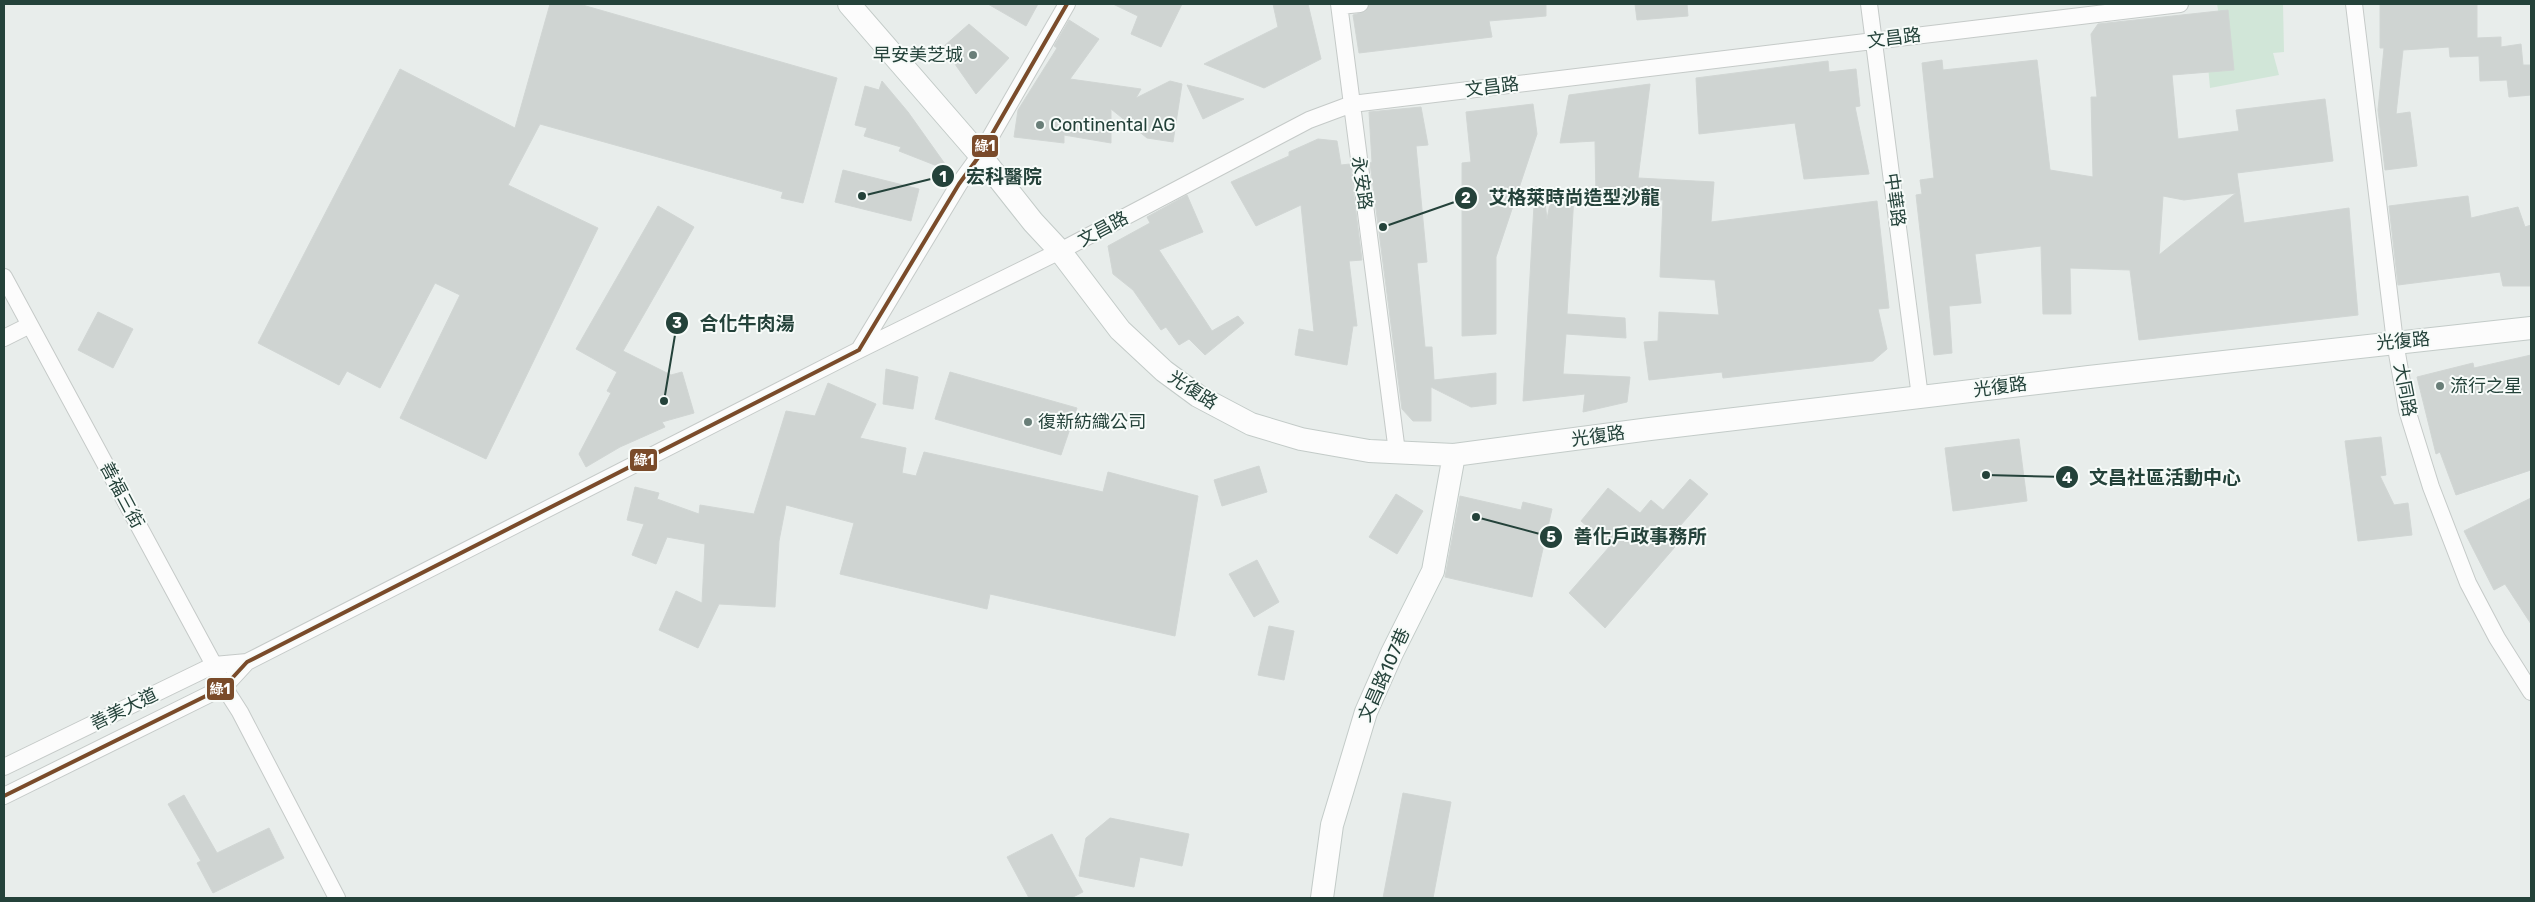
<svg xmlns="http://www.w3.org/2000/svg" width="2535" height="902" font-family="Rubik,'Noto Sans TC',sans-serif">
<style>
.green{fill:#d1e6d8}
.building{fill:#cfd4d2;stroke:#d1d6d4;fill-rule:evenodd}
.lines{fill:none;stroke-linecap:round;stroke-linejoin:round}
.street-casing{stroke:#c5cac8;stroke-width:18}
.secondary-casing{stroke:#c3cbc8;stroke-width:24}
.street{stroke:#fcfcfc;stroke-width:16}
.secondary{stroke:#fcfcfc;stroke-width:22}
.bus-1-casing{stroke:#f7fbf9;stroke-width:8}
.bus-1{stroke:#7a4b2a;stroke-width:4}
.poi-dot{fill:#697e78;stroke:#f7fbf9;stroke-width:2}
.labels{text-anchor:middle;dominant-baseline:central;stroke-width:4;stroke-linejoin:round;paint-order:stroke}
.street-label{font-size:18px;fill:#24423a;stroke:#f7fbf9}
.poi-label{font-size:18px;fill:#24423a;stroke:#f7fbf9;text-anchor:start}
.leader{fill:none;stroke:#24423a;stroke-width:2}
.callout-dot{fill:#24423a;stroke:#f7fbf9;stroke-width:2}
.mark-label{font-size:15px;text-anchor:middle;font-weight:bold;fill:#fff}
.callout-label{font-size:19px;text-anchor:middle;font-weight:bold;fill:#24423a;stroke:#f7fbf9;stroke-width:4;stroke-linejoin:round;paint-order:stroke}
.line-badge{stroke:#f7fbf9;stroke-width:2}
.badge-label{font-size:14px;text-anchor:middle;font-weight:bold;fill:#fff}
</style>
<rect width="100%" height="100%" fill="#e8edeb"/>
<!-- green -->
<path class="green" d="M 2217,4 L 2283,4 L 2284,52 L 2273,53 L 2279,75 L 2210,88 L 2208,66 L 2227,62 Z"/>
<!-- building -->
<path class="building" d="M 550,4 L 579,4 L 837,78 L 803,203 L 781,198 L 783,192 L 540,124 L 508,185 L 598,228 L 486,459 L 400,418 L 460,295 L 435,283 L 380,388 L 347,371 L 339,385 L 258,343 L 400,69 L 515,128 Z
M 988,4 L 1038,4 L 1026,26 Z
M 1113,4 L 1182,4 L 1161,47 L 1131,34 L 1138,16 Z
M 1273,4 L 1308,4 L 1321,59 L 1264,88 L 1204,64 L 1278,27 Z
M 1370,4 L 1546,4 L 1546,16 L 1489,21 L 1492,37 L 1359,53 L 1353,15 L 1365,12 Z
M 1635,4 L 1687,4 L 1688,16 L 1637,20 Z
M 2380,4 L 2477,4 L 2477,38 L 2501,37 L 2501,47 L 2521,44 L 2523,65 L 2531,65 L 2531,95 L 2509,97 L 2507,80 L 2480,81 L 2479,56 L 2450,57 L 2449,47 L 2403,50 L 2396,114 L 2410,112 L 2417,166 L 2385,170 L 2378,110 L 2384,48 L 2380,48 Z
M 2228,10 L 2234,70 L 2172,75 L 2178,139 L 2239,131 L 2236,110 L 2325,99 L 2333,161 L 2237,173 L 2244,223 L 2349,208 L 2358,315 L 2139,340 L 2130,270 L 2070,268 L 2071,314 L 2043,314 L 2041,246 L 1975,254 L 1981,303 L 1949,306 L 1952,353 L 1934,355 L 1916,195 L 1922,194 L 1920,180 L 1934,178 L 1922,63 L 1942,60 L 1943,70 L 2037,60 L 2050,170 L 2093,177 L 2091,97 L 2097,97 L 2091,34 L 2098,24 ZM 2236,193 L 2159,255 L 2163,196 L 2184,200 Z
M 1069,20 L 1099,39 L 1070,79 L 1141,89 L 1136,98 L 1170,81 L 1182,84 L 1173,142 L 1147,138 L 1111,109 L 1111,143 L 1064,135 L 1064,143 L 1014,137 L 1018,110 L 1057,48 L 1054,46 Z
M 969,24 L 1009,58 L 976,94 L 943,47 Z
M 1828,61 L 1829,72 L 1856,69 L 1860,106 L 1855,107 L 1869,174 L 1804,179 L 1795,123 L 1699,134 L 1696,78 Z
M 882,81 L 908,112 L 950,171 L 899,151 L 901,147 L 864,136 L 867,128 L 855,125 L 865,86 L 879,90 Z
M 1650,84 L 1638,178 L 1714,182 L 1711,222 L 1877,201 L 1889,308 L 1878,309 L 1887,349 L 1873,361 L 1723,378 L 1722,372 L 1649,380 L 1644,342 L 1658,341 L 1659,312 L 1719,315 L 1715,280 L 1660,277 L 1663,200 L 1596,198 L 1595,141 L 1560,143 L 1569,95 Z
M 1187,85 L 1244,99 L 1203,119 Z
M 1533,104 L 1537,134 L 1496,257 L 1496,334 L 1462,336 L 1462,163 L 1471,162 L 1466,112 Z
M 1421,107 L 1428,145 L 1416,146 L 1427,262 L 1417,263 L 1425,347 L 1432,347 L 1434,380 L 1496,373 L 1496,404 L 1471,407 L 1431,387 L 1431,421 L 1413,421 L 1402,409 L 1370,163 L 1372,162 L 1369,112 Z
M 1318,139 L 1337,141 L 1341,165 L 1350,164 L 1362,260 L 1349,261 L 1357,326 L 1353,326 L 1347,365 L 1295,355 L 1299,329 L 1314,332 L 1301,205 L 1256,226 L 1231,182 L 1289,156 L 1289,152 Z
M 843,170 L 919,189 L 911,221 L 835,202 Z
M 1535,187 L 1543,187 L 1547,219 L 1552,194 L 1574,195 L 1567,314 L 1625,318 L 1626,338 L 1566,334 L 1563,374 L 1630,377 L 1627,402 L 1583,412 L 1585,394 L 1523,401 Z
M 1187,195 L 1203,232 L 1159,250 L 1212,331 L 1238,316 L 1244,323 L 1205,355 L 1189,339 L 1179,345 L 1166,327 L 1161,330 L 1133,290 L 1113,274 L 1108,246 L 1150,223 L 1147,217 Z
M 2468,196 L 2471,218 L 2518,207 L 2525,227 L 2531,225 L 2531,286 L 2503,286 L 2500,272 L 2398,285 L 2389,206 Z
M 658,206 L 694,227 L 623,351 L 671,375 L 682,372 L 694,413 L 662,422 L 665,427 L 620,447 L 586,467 L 579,454 L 611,393 L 607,391 L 617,372 L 576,349 Z
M 98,312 L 133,329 L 113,368 L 78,350 Z
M 2531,355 L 2531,470 L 2456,495 L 2440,452 L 2436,454 L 2417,377 L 2473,363 L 2474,368 Z
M 886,369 L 918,377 L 913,409 L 883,404 Z
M 950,372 L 1077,408 L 1061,455 L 935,419 Z
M 828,383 L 876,404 L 860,438 L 906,448 L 902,473 L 916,476 L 924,452 L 1103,492 L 1108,472 L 1198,496 L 1175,636 L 990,594 L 987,609 L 840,574 L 854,523 L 786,505 L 779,541 L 775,607 L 719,604 L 698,648 L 659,630 L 676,591 L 702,603 L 705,544 L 667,537 L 656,564 L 632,555 L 644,524 L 627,520 L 635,487 L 659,493 L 657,499 L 699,514 L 700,505 L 754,514 L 786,411 L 815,416 Z
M 2381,437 L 2386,475 L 2380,476 L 2394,505 L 2408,503 L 2412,535 L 2358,541 L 2345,441 Z
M 2019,439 L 2027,501 L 1953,511 L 1945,448 Z
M 1259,466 L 1267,492 L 1222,506 L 1214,480 Z
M 1690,479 L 1708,494 L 1680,526 L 1687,533 L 1605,628 L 1569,593 L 1610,546 L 1581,521 L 1608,488 L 1640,513 L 1651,500 L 1663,510 Z
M 1396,494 L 1423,511 L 1397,554 L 1369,537 Z
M 1460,496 L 1521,510 L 1523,502 L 1552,509 L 1532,597 L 1445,577 Z
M 2531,498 L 2531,624 L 2505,584 L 2494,590 L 2464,531 Z
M 1257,560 L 1279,602 L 1254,617 L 1229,574 Z
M 1269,626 L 1294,631 L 1284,680 L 1258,675 Z
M 1403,793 L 1451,802 L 1433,898 L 1383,898 Z
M 184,795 L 217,853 L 269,828 L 284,858 L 213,893 L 197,863 L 201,861 L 168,804 Z
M 1110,818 L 1189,834 L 1182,866 L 1140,857 L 1134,887 L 1079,876 L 1086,838 Z
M 1052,834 L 1083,892 L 1071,898 L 1029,898 L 1007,857 Z"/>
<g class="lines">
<!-- street casing -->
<g class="street-casing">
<path id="street" d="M 1339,4 L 1397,452
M 1869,4 L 1920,397
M 2354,4 L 2395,342 L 2407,410 L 2431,487 L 2468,583 L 2497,638 L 2531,692
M 1340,6 L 1360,4
M 4,277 L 214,665 L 224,687 L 240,712 L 337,898
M 4,338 L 30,325
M 859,350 L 959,184 L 980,155 L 1067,4
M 4,767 L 214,665 L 247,662
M 4,796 L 224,687 L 247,662 L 859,350 L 1060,251 L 1309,120 L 1352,104 L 2180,4"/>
</g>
<!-- secondary casing -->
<g class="secondary-casing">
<path id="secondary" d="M 849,4 L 980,155 L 1033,222 L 1060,251 L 1120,330 L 1164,371 L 1198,396 L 1251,424 L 1301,439 L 1369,451 L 1454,455 L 1650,429 L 2089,377 L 2531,328
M 1322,898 L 1332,825 L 1366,712 L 1392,653 L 1433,571 L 1454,455"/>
</g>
<!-- street -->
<use href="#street" class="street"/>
<!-- secondary -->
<use href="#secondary" class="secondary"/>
<!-- bus-1 casing -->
<g class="bus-1-casing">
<path id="bus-1" d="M 859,350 L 959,184 L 980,155 L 1067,4
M 4,796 L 224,687 L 247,662 L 859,350"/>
</g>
<!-- bus-1 -->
<use href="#bus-1" class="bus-1"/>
</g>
<!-- markers -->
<g class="poi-dot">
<circle cx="973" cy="55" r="5"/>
<circle cx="1040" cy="125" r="5"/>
<circle cx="2440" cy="386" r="5"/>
<circle cx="1028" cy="422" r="5"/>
</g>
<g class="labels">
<!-- street labels -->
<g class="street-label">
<text transform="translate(1894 38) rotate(-7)">文昌路</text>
<text transform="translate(1492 87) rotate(-7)">文昌路</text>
<text transform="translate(1362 183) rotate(82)">永安路</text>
<text transform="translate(1895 200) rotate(82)">中華路</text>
<text transform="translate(1103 229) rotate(-28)">文昌路</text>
<text transform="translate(2403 341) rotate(-5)">光復路</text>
<text transform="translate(2000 387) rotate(-7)">光復路</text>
<text transform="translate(1193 390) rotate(33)">光復路</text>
<text transform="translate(2405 390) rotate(79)">大同路</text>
<text transform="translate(1598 436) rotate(-8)">光復路</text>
<text transform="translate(122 495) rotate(62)">善福三街</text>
<text transform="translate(1384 675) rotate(-66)">文昌路107巷</text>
<text transform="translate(124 709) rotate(-26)">善美大道</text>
</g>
<!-- poi labels -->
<g class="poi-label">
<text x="963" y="55" text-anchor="end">早安美芝城</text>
<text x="1050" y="125">Continental AG</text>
<text x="2450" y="386">流行之星</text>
<text x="1038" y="422">復新紡織公司</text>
</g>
</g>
<!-- callouts -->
<path class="leader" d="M862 196L943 176M1383 227L1466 198M664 401L677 323M1986 475L2067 477M1476 517L1551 537"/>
<g class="callout-dot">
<circle cx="862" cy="196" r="5"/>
<circle cx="1383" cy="227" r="5"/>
<circle cx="664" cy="401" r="5"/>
<circle cx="1986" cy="475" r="5"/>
<circle cx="1476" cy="517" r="5"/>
<circle cx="943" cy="176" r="12"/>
<circle cx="1466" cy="198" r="12"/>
<circle cx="677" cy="323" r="12"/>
<circle cx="2067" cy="477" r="12"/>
<circle cx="1551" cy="537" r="12"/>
</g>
<g class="mark-label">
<text x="943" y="182">1</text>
<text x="1466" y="203">2</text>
<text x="677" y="328">3</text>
<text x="2067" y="483">4</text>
<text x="1551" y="542">5</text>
</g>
<g class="callout-label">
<text x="1004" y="183">宏科醫院</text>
<text x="1574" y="204">艾格萊時尚造型沙龍</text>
<text x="747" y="330">合化牛肉湯</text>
<text x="2165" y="484">文昌社區活動中心</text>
<text x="1640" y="543">善化戶政事務所</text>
</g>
<g class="line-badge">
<rect x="971" y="134" width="28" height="24" rx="5" fill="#7a4b2a"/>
<rect x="629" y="448" width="29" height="24" rx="5" fill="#7a4b2a"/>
<rect x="206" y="677" width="29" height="24" rx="5" fill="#7a4b2a"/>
</g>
<g class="badge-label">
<text x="985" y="151">綠1</text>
<text x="644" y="465">綠1</text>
<text x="220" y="694">綠1</text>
</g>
<!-- border -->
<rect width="2535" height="902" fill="none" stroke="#24423a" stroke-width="10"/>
</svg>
